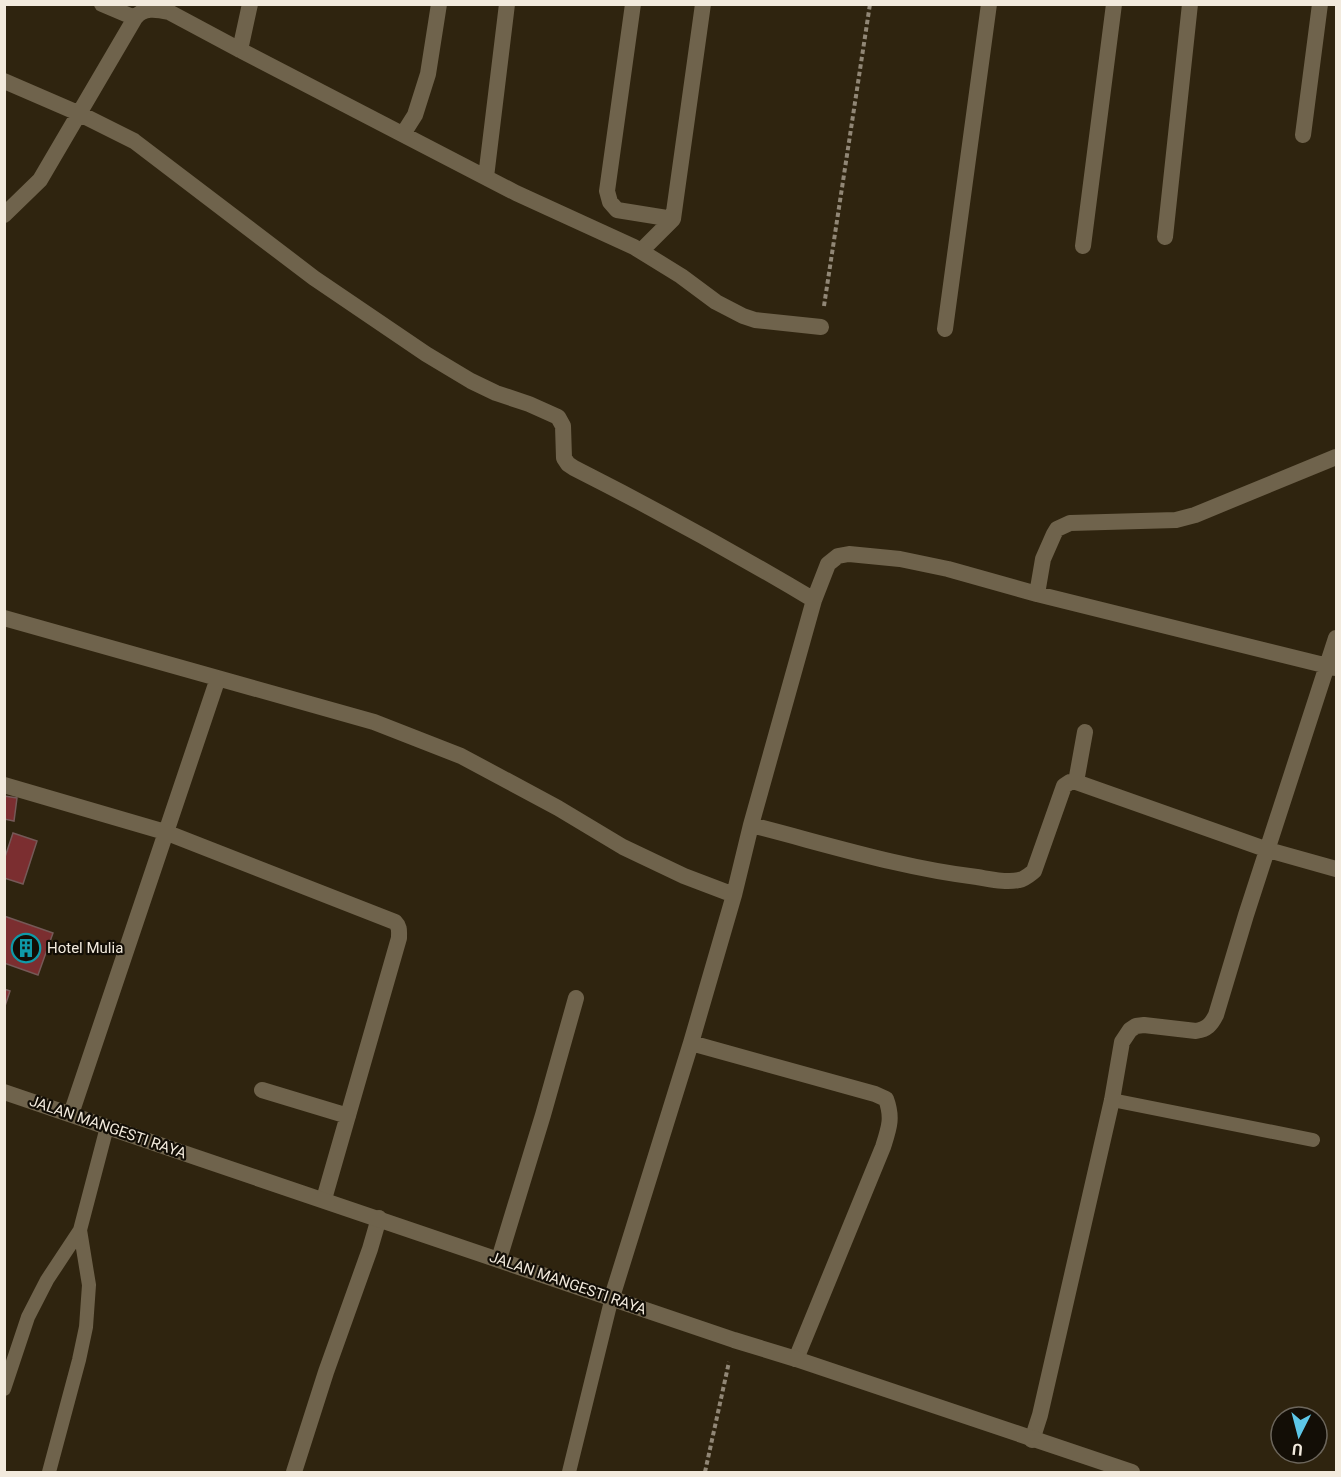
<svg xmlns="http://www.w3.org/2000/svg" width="1341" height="1477" font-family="Roboto,sans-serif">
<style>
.building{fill:#7b2e30;stroke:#755957;stroke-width:1.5}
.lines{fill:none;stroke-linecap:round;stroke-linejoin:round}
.path{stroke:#918776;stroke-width:4;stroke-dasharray:4.5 3;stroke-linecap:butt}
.service{stroke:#6f634c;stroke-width:14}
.minor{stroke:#6f634c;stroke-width:16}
.tertiary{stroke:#6f634c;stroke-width:16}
.labels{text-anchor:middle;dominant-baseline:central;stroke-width:4.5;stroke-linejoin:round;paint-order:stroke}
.poi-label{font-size:15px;fill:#f2eadd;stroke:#130e06;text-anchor:start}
.street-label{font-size:15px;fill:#f2eadd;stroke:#130e06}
</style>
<rect width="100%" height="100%" fill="#2f240f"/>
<!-- building -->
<path class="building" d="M 4,796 L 17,798 L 14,821 L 4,819 Z
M 13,833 L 37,841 L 23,884 L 4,878 L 4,860 Z
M 4,916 L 53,933 L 38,975 L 4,963 Z
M 4,989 L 10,991 L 4,1009 Z"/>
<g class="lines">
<!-- path -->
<path class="path" d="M 824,306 L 870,4
M 705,1472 L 729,1362"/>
<!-- service -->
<path class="service" d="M 1112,1100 L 1313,1140
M 4,1389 L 28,1317 L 47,1280 L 80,1230 L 107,1127
M 49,1472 L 79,1360 L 86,1327 L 89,1285 L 80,1230
M 569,1472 L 612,1297"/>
<!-- minor -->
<path class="minor" d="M 102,4 L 135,18 C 143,7 156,9 169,12 L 240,50 L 516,193 L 634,247 L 681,276 L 716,302 L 743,316 L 755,320 L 821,327
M 633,4 L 607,191 L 610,202 L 617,210 L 673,219
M 240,50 L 250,4
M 4,81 L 78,113 L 134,141 L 314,278 L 426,354 L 471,381 L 496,393 L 529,404 L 558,417 L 563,426 L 564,458 L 568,464 L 574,468 C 655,509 735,553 814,600
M 403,134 L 415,115 L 428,74 L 439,4
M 1303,135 L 1320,4
M 486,177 L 507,4
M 4,215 L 40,180 L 135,18
M 1165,237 L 1190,4
M 1083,246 L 1114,4
M 641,251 L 673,219 L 703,4
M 945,329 L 989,4
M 1037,594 L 1043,559 L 1054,534 L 1057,529 L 1070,523 L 1176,520 L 1195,515 L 1336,457
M 4,618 L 374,722 L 461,756 L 558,808 L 623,847 L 684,876 L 734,895
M 1076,782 L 1085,732
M 4,785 L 165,832 L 395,922 C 400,927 399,931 399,938 L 324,1199
M 751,825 C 826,844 901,868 977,877 C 990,879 1006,883 1019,880 C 1025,879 1029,875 1034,871 L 1064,786 L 1070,782 L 1076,782 L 1268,850 L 1336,869
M 691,1043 L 875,1094 L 886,1099 C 893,1118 889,1128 883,1147 L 796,1359
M 262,1090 L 348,1116
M 71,1114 L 218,678
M 499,1259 L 543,1115 L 576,998
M 612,1297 L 691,1043 L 734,895 L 751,825 L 814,600 L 828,564 L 838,556 L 849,554 L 900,559 L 948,569 L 1037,594 L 1336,668
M 1032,1440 L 1040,1415 L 1112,1100 L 1122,1042 L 1130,1030 L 1136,1026 L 1144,1025 L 1196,1031 C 1207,1029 1211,1025 1216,1015 L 1246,915 L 1336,638
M 294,1472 L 326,1372 L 370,1249 L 379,1218"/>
<!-- tertiary -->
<path class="tertiary" d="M 4,1092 L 734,1340 L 796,1359 L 1132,1472"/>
</g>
<!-- icons -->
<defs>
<g id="building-ring" transform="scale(1.5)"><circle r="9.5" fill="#130e06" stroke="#0f9aa8" stroke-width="1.5"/><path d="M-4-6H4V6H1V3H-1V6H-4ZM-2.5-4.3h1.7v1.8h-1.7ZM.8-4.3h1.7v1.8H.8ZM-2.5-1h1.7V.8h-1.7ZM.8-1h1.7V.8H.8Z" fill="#0f9aa8"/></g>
</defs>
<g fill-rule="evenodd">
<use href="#building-ring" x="26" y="948"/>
</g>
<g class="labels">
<!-- poi labels -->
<g class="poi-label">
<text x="47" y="948">Hotel Mulia</text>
</g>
<!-- street labels -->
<g class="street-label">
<text transform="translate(108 1127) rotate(19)">JALAN MANGESTI RAYA</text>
<text transform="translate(568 1283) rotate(19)">JALAN MANGESTI RAYA</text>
</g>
</g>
<!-- border -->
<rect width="1341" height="1477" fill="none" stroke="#f2eadd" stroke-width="12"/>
<!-- north arrow -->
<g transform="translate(1299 1435) rotate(186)"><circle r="28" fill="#130e06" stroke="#6c665c" stroke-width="1.5"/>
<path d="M0-4.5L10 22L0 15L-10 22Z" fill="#5dc7e8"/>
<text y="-9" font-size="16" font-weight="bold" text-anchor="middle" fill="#f2eadd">U</text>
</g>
</svg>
